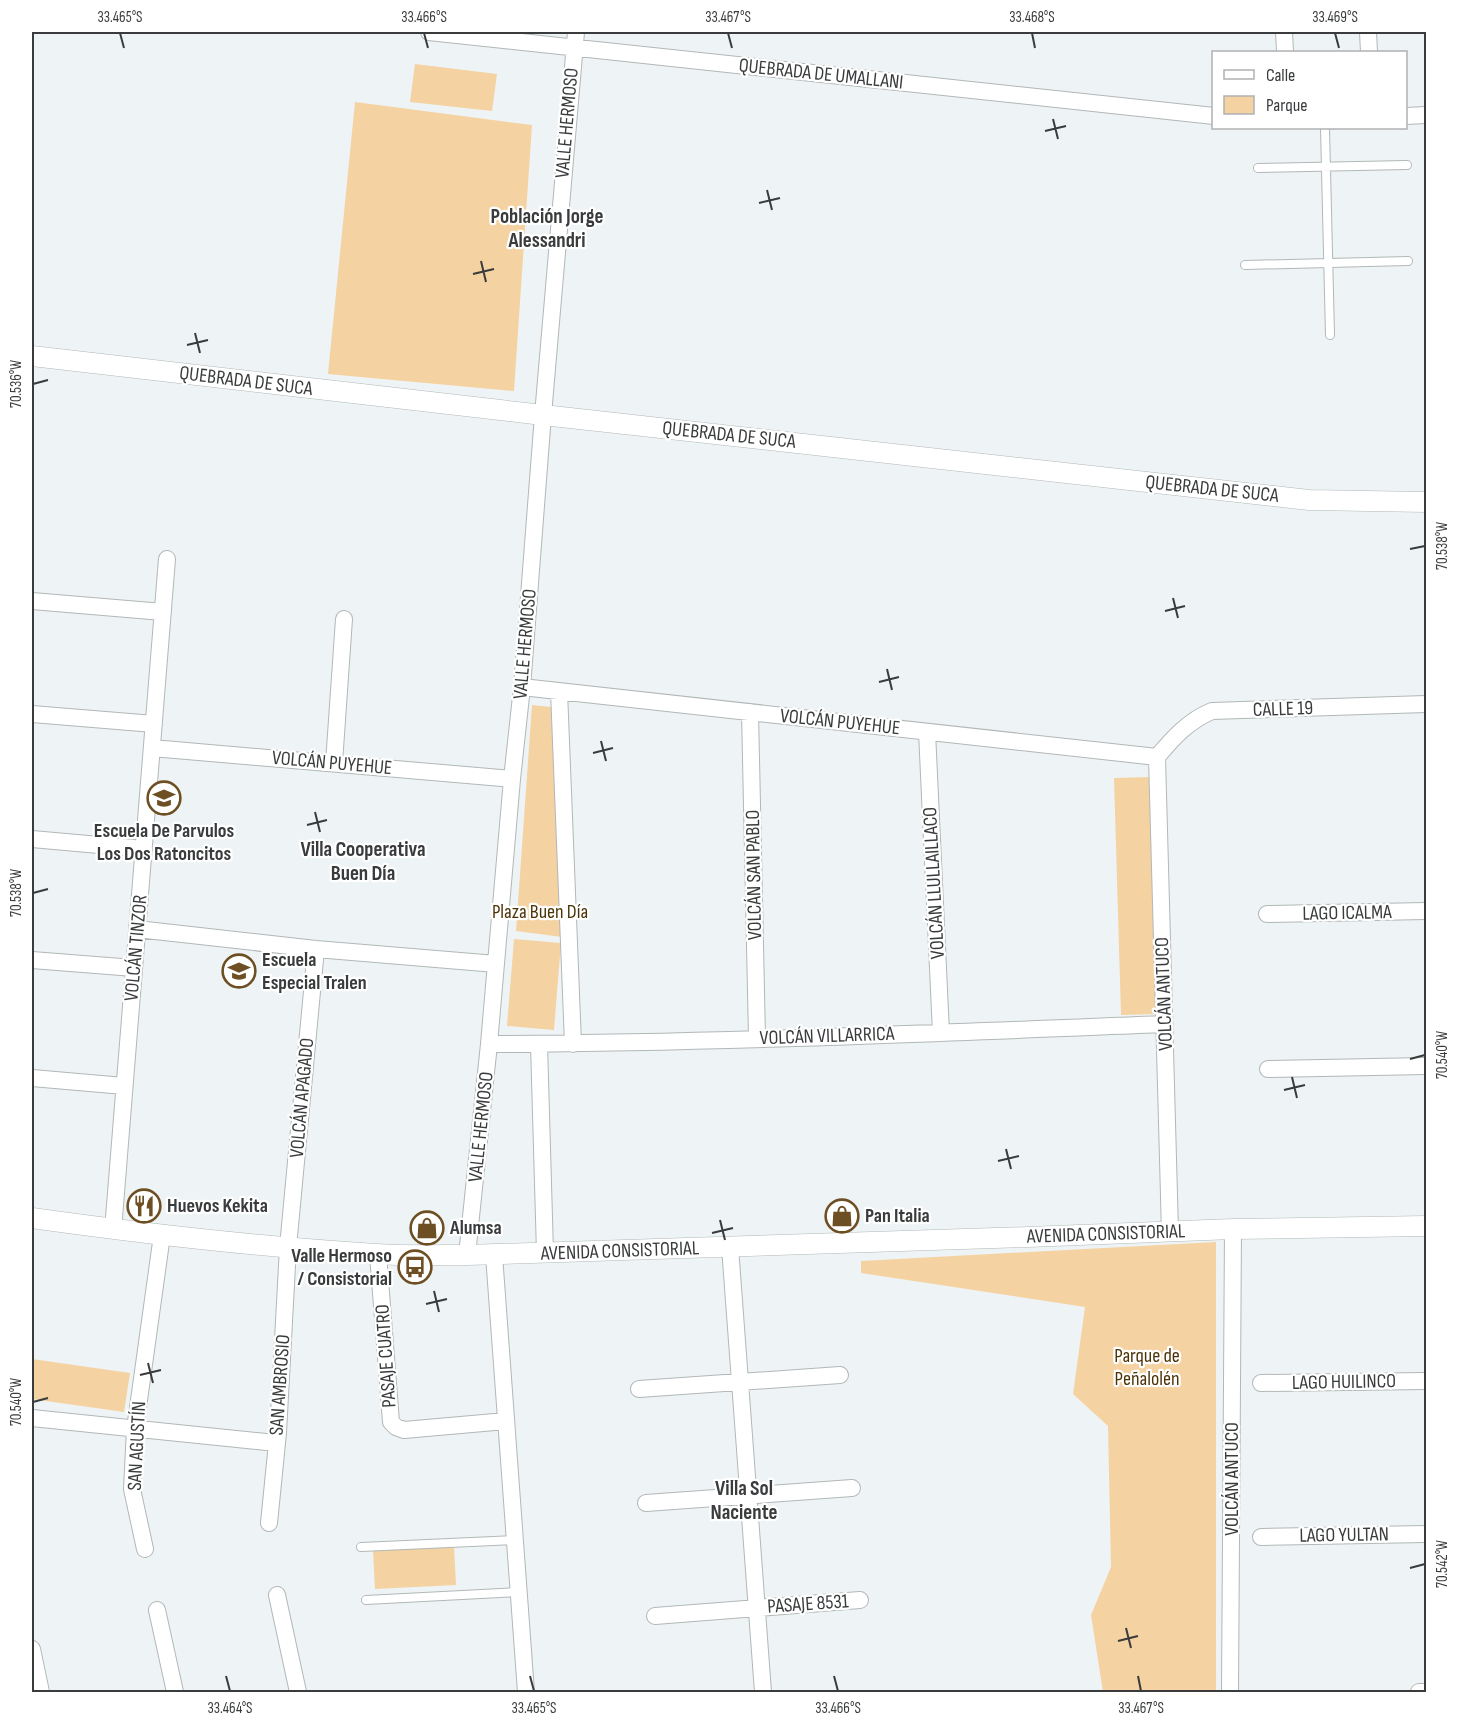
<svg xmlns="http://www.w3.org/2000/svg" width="1458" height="1724" font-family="'Sofia Sans Condensed',sans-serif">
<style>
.green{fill:#f4d2a2}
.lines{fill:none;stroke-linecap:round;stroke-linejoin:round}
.service-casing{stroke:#b2b7b7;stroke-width:10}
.minor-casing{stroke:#b2b7b7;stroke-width:18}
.tertiary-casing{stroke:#b2b7b7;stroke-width:21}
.service{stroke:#fff;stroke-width:8}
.minor{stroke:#fff;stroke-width:16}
.tertiary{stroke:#fff;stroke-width:20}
.ticks{fill:none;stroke:#393b3c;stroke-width:2}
.labels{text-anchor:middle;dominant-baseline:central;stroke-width:4.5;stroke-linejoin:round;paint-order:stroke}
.street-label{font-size:20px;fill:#393b3c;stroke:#fff}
.poi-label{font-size:20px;font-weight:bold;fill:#393b3c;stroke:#fff;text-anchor:start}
.park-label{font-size:20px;fill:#4c3307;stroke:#fff}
.neighbourhood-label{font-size:21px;font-weight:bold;fill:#393b3c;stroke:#fff}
.neatline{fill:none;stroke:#393b3c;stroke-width:2}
.ticks-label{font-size:15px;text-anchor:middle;fill:#393b3c}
</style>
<rect width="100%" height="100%" fill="#eef4f5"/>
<!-- green -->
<path class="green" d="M 415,64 L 497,74 L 492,111 L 410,102 Z
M 355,102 L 532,125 L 514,391 L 328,374 Z
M 532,705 L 551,707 L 562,937 L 516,931 Z
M 1150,777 L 1157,1014 L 1121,1015 L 1114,778 Z
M 514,939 L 561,943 L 554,1030 L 507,1026 Z
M 1216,1242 L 1216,1692 L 1103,1692 L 1091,1615 L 1111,1567 L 1108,1426 L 1073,1394 L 1085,1307 L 861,1273 L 861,1261 Z
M 32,1359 L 130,1373 L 124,1412 L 32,1399 Z
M 454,1546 L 456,1585 L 375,1589 L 373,1551 Z"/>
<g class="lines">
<!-- service casing -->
<g class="service-casing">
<path id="service" d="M 1325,128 L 1330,335
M 1258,168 L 1407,165
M 1245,265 L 1408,261
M 361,1547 L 515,1540
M 366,1600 L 519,1592"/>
</g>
<!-- minor casing -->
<g class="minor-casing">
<path id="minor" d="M 429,32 L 1214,116
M 1284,32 L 1285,52
M 1368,32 L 1369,52
M 1406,116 L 1426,115
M 32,601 L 163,612
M 522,687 L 1157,757
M 559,691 L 573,1044
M 750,712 L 757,1038
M 32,714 L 154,724
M 927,732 L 941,1033
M 152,748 L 512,779
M 1157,757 L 1170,1232
M 1157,757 C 1173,738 1188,721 1212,711 L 1426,704
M 334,763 L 344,619
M 32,839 L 144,849
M 1267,914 L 1426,911
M 137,929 L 316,949 L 496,964
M 32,960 L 134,968
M 489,1044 C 714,1043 940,1033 1164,1024
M 539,1044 L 545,1253
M 1268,1069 L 1426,1066
M 32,1078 L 124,1086
M 113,1230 L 167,559
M 730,1247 L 763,1692
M 378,1254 L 391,1422 L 396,1427 L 404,1430 L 506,1421
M 467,1255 L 489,1044 L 512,779 L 522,687 L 543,415 L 576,32
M 494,1255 L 526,1692
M 1261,1383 L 1426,1381
M 639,1389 L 840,1375
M 32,1418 L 276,1443
M 646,1503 L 852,1488
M 269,1523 L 278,1433 L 288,1247 L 316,949
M 1261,1537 L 1426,1534
M 145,1549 L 132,1489 L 135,1429 L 162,1235
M 277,1595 L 298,1692
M 157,1610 L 175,1692
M 655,1616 L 860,1600
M 32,1649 L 41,1692
M 1230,1692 L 1233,1229
M 1419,1692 L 1426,1692"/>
</g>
<!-- tertiary casing -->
<g class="tertiary-casing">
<path id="tertiary" d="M 32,356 L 543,415 L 1309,500 L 1426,502
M 32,1218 C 146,1234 261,1247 376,1254 C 406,1256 437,1255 467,1255 L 1028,1237 L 1233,1229 L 1426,1226"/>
</g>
<!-- service -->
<use href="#service" class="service"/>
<!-- minor -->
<use href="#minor" class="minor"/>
<!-- tertiary -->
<use href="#tertiary" class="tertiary"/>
</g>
<!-- ticks -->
<path class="ticks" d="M 120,33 L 124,48M 424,33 L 428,48M 728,33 L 732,48M 1032,33 L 1035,48M 1335,33 L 1339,48M 1053,119 L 1058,139M 1045,131 L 1066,126M 767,190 L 772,210M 759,203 L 780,198M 481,261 L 486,282M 473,274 L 494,269M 195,333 L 200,353M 187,345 L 208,340M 33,384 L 48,380M 1410,549 L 1425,546M 1173,598 L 1178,618M 1165,611 L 1185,606M 887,669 L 892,690M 879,682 L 899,677M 601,741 L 606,761M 593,753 L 613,748M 315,812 L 320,832M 307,825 L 327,820M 33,893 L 48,889M 1410,1059 L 1425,1055M 1292,1077 L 1297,1098M 1284,1090 L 1305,1085M 1006,1149 L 1011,1169M 998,1161 L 1019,1156M 720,1220 L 725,1240M 712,1233 L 733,1228M 434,1291 L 439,1312M 426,1304 L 447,1299M 148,1363 L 153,1383M 140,1375 L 161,1370M 33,1402 L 48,1398M 1410,1568 L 1425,1564M 1126,1628 L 1131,1648M 1118,1641 L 1138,1636M 226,1676 L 230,1691M 530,1676 L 534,1691M 834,1676 L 838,1691M 1138,1676 L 1141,1691"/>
<!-- icons -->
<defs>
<g id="school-ring" transform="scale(1.725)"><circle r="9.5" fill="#fff" stroke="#6d4f23" stroke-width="1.5"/><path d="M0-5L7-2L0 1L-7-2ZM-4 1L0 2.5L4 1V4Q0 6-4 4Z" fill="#6d4f23"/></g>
<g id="restaurant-ring" transform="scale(1.725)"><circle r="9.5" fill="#fff" stroke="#6d4f23" stroke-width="1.5"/><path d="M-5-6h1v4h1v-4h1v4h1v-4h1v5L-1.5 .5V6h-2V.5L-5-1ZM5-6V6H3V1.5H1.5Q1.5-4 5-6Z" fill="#6d4f23"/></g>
<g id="shop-ring" transform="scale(1.725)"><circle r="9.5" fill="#fff" stroke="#6d4f23" stroke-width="1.5"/><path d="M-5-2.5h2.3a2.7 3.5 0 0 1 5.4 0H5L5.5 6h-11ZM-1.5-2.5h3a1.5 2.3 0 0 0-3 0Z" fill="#6d4f23"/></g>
<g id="bus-ring" transform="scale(1.725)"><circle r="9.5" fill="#fff" stroke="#6d4f23" stroke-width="1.5"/><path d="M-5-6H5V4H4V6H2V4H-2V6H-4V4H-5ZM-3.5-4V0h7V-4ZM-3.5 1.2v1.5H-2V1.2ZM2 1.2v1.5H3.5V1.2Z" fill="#6d4f23"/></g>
</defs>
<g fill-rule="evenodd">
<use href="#school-ring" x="164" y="798"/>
<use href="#school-ring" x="239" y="971"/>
<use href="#restaurant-ring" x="144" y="1206"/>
<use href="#shop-ring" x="842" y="1216"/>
<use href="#shop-ring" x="427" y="1228"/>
<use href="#bus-ring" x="415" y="1267"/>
</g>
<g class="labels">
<!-- street labels -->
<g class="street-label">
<text transform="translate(821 74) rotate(6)">QUEBRADA DE UMALLANI</text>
<text transform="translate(567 123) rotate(-85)">VALLE HERMOSO</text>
<text transform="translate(246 381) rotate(7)">QUEBRADA DE SUCA</text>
<text transform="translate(729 435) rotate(6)">QUEBRADA DE SUCA</text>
<text transform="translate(1212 489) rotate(6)">QUEBRADA DE SUCA</text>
<text transform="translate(525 644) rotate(-85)">VALLE HERMOSO</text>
<text transform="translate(1283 709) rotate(-2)">CALLE 19</text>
<text transform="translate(840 722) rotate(6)">VOLCÁN PUYEHUE</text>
<text transform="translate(332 763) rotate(5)">VOLCÁN PUYEHUE</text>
<text transform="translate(754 875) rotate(-91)">VOLCÁN SAN PABLO</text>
<text transform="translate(934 883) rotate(-93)">VOLCÁN LLULLAILLACO</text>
<text transform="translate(1347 913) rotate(-1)">LAGO ICALMA</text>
<text transform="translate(136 948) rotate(-85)">VOLCÁN TINZOR</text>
<text transform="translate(1164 994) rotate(-92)">VOLCÁN ANTUCO</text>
<text transform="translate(827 1036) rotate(-2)">VOLCÁN VILLARRICA</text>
<text transform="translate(302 1098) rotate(-85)">VOLCÁN APAGADO</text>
<text transform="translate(481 1127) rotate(-84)">VALLE HERMOSO</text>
<text transform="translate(1106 1234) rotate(-2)">AVENIDA CONSISTORIAL</text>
<text transform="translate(620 1251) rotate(-2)">AVENIDA CONSISTORIAL</text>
<text transform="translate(386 1356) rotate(-94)">PASAJE CUATRO</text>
<text transform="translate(1344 1382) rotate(-1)">LAGO HUILINCO</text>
<text transform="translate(280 1385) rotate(-86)">SAN AMBROSIO</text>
<text transform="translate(137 1446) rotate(-87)">SAN AGUSTÍN</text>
<text transform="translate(1232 1479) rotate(-90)">VOLCÁN ANTUCO</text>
<text transform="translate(1344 1535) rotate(-1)">LAGO YULTAN</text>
<text transform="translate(808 1604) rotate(-4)">PASAJE 8531</text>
</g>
<!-- poi labels -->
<g class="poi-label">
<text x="164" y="831" text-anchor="middle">Escuela De Parvulos<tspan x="164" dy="23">Los Dos Ratoncitos</tspan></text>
<text x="262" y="960">Escuela<tspan x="262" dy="23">Especial Tralen</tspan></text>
<text x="167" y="1206">Huevos Kekita</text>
<text x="865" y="1216">Pan Italia</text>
<text x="450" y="1228">Alumsa</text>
<text x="392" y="1256" text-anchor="end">Valle Hermoso<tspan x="392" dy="23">/ Consistorial</tspan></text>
</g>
<!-- park labels -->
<g class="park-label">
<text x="540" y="912">Plaza Buen Día</text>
<text x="1147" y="1356">Parque de<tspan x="1147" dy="23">Peñalolén</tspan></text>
</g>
<!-- neighbourhood labels -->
<g class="neighbourhood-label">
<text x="547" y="216">Población Jorge<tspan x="547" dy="24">Alessandri</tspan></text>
<text x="363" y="849">Villa Cooperativa<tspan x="363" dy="24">Buen Día</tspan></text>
<text x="744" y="1488">Villa Sol<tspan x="744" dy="24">Naciente</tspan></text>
</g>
</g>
<!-- border -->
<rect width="1458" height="1724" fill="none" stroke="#ffffff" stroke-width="66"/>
<!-- legend -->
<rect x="1212" y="51" width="195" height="78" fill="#ffffff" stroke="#b0b1b1" stroke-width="1.5"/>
<rect x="1224" y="70" width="30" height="9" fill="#ffffff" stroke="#b0b1b1" stroke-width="1.5"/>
<text x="1266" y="81" font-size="18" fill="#393b3c">Calle</text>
<rect x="1224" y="96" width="30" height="18" fill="#f4d2a2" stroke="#b0b1b1" stroke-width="1.5"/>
<text x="1266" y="111" font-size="18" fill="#393b3c">Parque</text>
<rect x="33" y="33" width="1392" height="1658" class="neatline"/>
<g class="ticks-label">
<text x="120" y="22">33.465°S</text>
<text x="424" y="22">33.466°S</text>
<text x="728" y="22">33.467°S</text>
<text x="1032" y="22">33.468°S</text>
<text x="1335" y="22">33.469°S</text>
<text transform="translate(16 384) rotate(-90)" y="5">70.536°W</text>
<text transform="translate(1442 546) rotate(-90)" y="5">70.538°W</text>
<text transform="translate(16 893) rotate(-90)" y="5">70.538°W</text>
<text transform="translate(1442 1055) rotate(-90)" y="5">70.540°W</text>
<text transform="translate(16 1402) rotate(-90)" y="5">70.540°W</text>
<text transform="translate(1442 1564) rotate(-90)" y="5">70.542°W</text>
<text x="230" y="1713">33.464°S</text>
<text x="534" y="1713">33.465°S</text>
<text x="838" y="1713">33.466°S</text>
<text x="1141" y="1713">33.467°S</text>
</g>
</svg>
